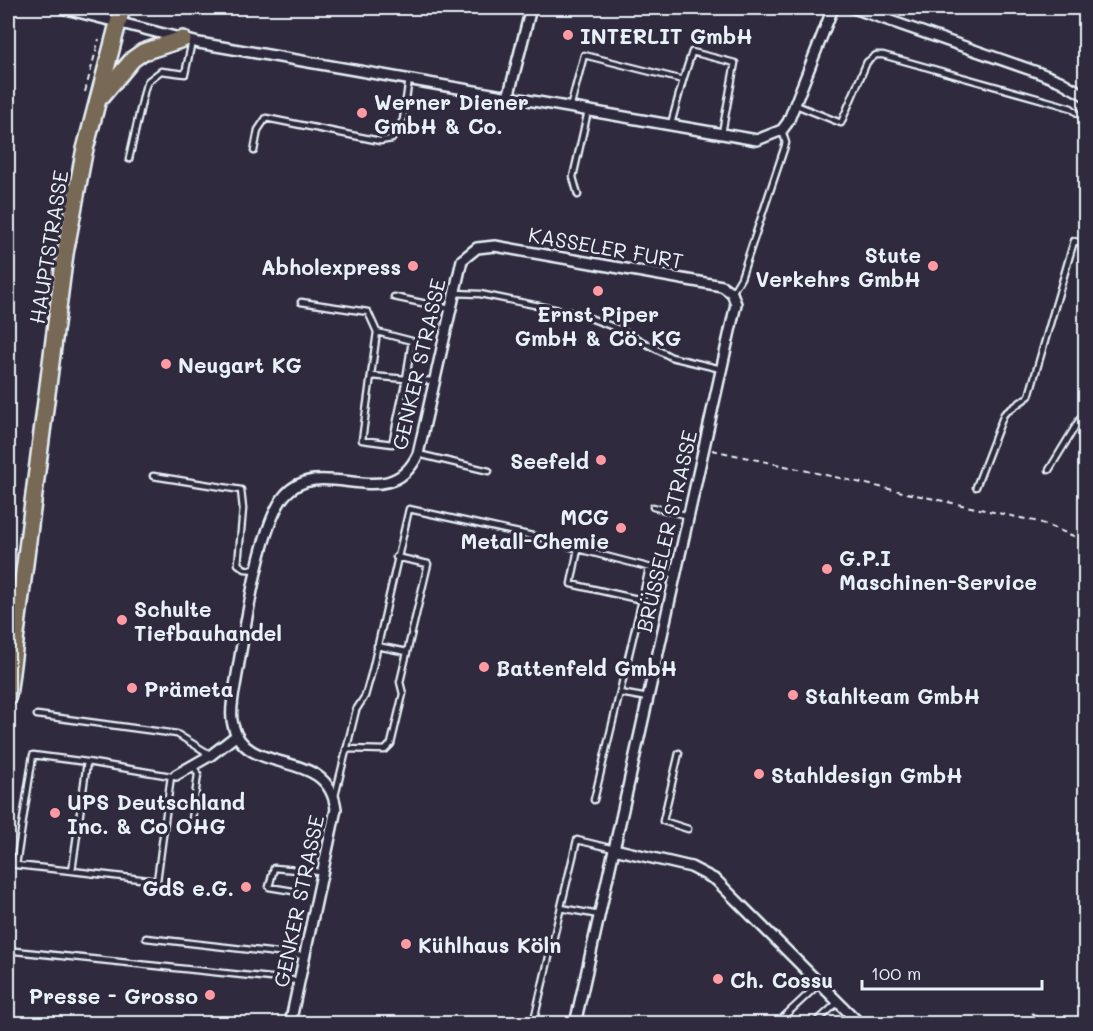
<svg xmlns="http://www.w3.org/2000/svg" width="1093" height="1031" font-family="Mali,sans-serif">
<style>
.lines{fill:none;stroke-linecap:round;stroke-linejoin:round}
.lane-casing{stroke:#e8f1f8;stroke-width:9}
.street-casing{stroke:#e8f1f8;stroke-width:14}
.primary-casing{stroke:#e8f1f8;stroke-width:20}
.path{stroke:#e8f1f8;stroke-width:2;stroke-dasharray:6 4.5;stroke-linecap:butt}
.lane{stroke:#2f2a3d;stroke-width:4.5}
.street{stroke:#2f2a3d;stroke-width:9}
.primary{stroke:#776954;stroke-width:15}
.poi-dot{fill:#ff9aa2;stroke:#2f2a3d;stroke-width:2}
.labels{text-anchor:middle;dominant-baseline:central;stroke-width:6;stroke-linejoin:round;paint-order:stroke}
.poi-label{font-size:21px;font-weight:bold;fill:#e8f1f8;stroke:#2f2a3d;text-anchor:start}
.street-label{font-size:21px;fill:#e8f1f8;stroke:#2f2a3d}
</style>
<rect width="100%" height="100%" fill="#2f2a3d"/>
<filter id="ink" filterUnits="userSpaceOnUse"><feTurbulence type="fractalNoise" baseFrequency=".0167" numOctaves="2"/><feDisplacementMap in="SourceGraphic" scale="12" xChannelSelector="R" yChannelSelector="G"/><feConvolveMatrix kernelMatrix="1 2 1 2 8 2 1 2 1" color-interpolation-filters="sRGB"/></filter>
<g filter="url(#ink)">
<g class="lines">
<!-- lane casing -->
<g class="lane-casing">
<path id="lane" d="M 683,80 L 692,52 L 735,63 L 722,133
M 796,105 L 841,123 L 867,62 L 876,55 L 883,55 L 1058,104 L 1071,108 L 1086,120
M 570,108 L 584,55 L 683,80 L 671,124
M 254,151 L 258,130 L 266,118 L 380,141 L 392,139 L 403,120 L 409,79
M 129,159 L 145,88 L 148,81 L 161,71 L 185,74 L 192,41
M 578,195 L 573,177 L 588,111
M 453,293 L 480,294 L 579,314 L 619,329 L 671,357 L 721,369
M 732,293 L 741,278 L 786,143 L 782,130
M 394,297 L 450,309
M 301,302 L 368,312 L 377,332
M 371,376 L 406,379 L 392,444 L 362,440 L 377,332 L 412,341 L 406,379 L 433,381
M 418,454 L 489,471
M 1049,470 L 1086,409
M 153,476 L 241,490 L 243,509 L 238,564 L 245,569 L 258,570
M 976,487 L 1004,414 L 1029,396 L 1074,241 L 1086,244
M 653,507 L 689,516
M 649,568 L 642,600 L 571,584 L 578,549 L 675,574
M 377,646 L 407,652
M 620,693 L 648,698
M 37,715 L 177,734 L 211,755
M 346,749 L 385,750 L 391,744 L 403,694 L 400,682 L 428,564 L 396,557
M 679,753 L 663,821 L 688,829
M 171,776 L 87,762 L 72,871 L 157,881 L 171,776 L 176,775
M 335,796 L 356,710 L 365,696 L 372,671 L 409,509 L 542,538 L 578,549
M 594,800 L 642,600
M 191,827 L 198,774 L 193,765
M 72,871 L 16,865 L 33,755 L 87,762
M 293,891 L 269,887 L 274,868 L 322,872
M 561,908 L 599,915
M 146,938 L 305,956
M 15,951 L 299,981
M 533,1024 L 577,840 L 614,849
M 776,1024 L 819,984
M 814,1024 L 837,1003"/>
</g>
<!-- street casing -->
<g class="street-casing">
<path id="street" d="M 62,8 L 199,43 L 757,140 L 782,130 L 788,122 L 833,8
M 853,8 L 1037,72 L 1060,81 L 1086,96
M 508,98 L 531,8
M 176,775 L 211,755 L 237,735
M 614,849 L 691,867 L 716,880 L 860,1024
M 290,1024 L 336,809 C 328,745 246,779 233,725 C 230,716 232,706 233,697 C 242,651 257,528 285,495 C 322,453 389,517 418,454 L 462,260 L 477,248 L 495,246 L 722,286 L 732,293 L 736,304 L 575,1024"/>
</g>
<!-- primary casing -->
<g class="primary-casing">
<path id="primary" d="M 101,97 L 133,59 L 143,52 L 183,39
M 8,696 L 65,254 L 84,153 L 122,8"/>
</g>
<!-- path -->
<path class="path" d="M 85,92 L 99,39
M 712,450 L 1039,522 L 1086,541
M 1032,1013 L 1046,1024"/>
<!-- lane -->
<use href="#lane" class="lane"/>
<!-- street -->
<use href="#street" class="street"/>
<!-- primary -->
<use href="#primary" class="primary"/>
</g>
</g>
<!-- markers -->
<g class="poi-dot">
<circle cx="568" cy="35" r="6"/>
<circle cx="362" cy="113" r="6"/>
<circle cx="413" cy="266" r="6"/>
<circle cx="933" cy="266" r="6"/>
<circle cx="598" cy="291" r="6"/>
<circle cx="166" cy="364" r="6"/>
<circle cx="601" cy="460" r="6"/>
<circle cx="621" cy="528" r="6"/>
<circle cx="827" cy="569" r="6"/>
<circle cx="122" cy="620" r="6"/>
<circle cx="484" cy="667" r="6"/>
<circle cx="132" cy="688" r="6"/>
<circle cx="793" cy="695" r="6"/>
<circle cx="759" cy="774" r="6"/>
<circle cx="55" cy="813" r="6"/>
<circle cx="246" cy="887" r="6"/>
<circle cx="406" cy="944" r="6"/>
<circle cx="718" cy="979" r="6"/>
<circle cx="210" cy="995" r="6"/>
</g>
<g class="labels">
<!-- poi labels -->
<g class="poi-label">
<text x="580" y="35">INTERLIT GmbH</text>
<text x="374" y="101">Werner Diener<tspan x="374" dy="24">GmbH &amp; Co.</tspan></text>
<text x="921" y="254" text-anchor="end">Stute<tspan x="921" dy="24">Verkehrs GmbH</tspan></text>
<text x="401" y="266" text-anchor="end">Abholexpress</text>
<text x="598" y="313" text-anchor="middle">Ernst Piper<tspan x="598" dy="24">GmbH &amp; Cö. KG</tspan></text>
<text x="178" y="364">Neugart KG</text>
<text x="589" y="460" text-anchor="end">Seefeld</text>
<text x="609" y="516" text-anchor="end">MCG<tspan x="609" dy="24">Metall-Chemie</tspan></text>
<text x="839" y="557">G.P.I<tspan x="839" dy="24">Maschinen-Service</tspan></text>
<text x="134" y="608">Schulte<tspan x="134" dy="24">Tiefbauhandel</tspan></text>
<text x="496" y="667">Battenfeld GmbH</text>
<text x="144" y="688">Prämeta</text>
<text x="805" y="695">Stahlteam GmbH</text>
<text x="771" y="774">Stahldesign GmbH</text>
<text x="67" y="801">UPS Deutschland<tspan x="67" dy="24">Inc. &amp; Co OHG</tspan></text>
<text x="234" y="887" text-anchor="end">GdS e.G.</text>
<text x="418" y="944">Kühlhaus Köln</text>
<text x="730" y="979">Ch. Cossu</text>
<text x="198" y="995" text-anchor="end">Presse - Grosso</text>
</g>
<!-- street labels -->
<g class="street-label">
<text transform="translate(48 247) rotate(-81)">HAUPTSTRASSE</text>
<text transform="translate(606 247) rotate(10)">KASSELER FURT</text>
<text transform="translate(418 364) rotate(-77)">GENKER STRASSE</text>
<text transform="translate(666 531) rotate(-77)">BRÜSSELER STRASSE</text>
<text transform="translate(298 901) rotate(-78)">GENKER STRASSE</text>
</g>
</g>
<!-- margin -->
<rect width="1093" height="1031" fill="none" stroke="#2f2a3d" stroke-width="30"/>
<rect x="15" y="15" width="1063" height="1001" fill="none" stroke="#e8f1f8" stroke-width="2" filter="url(#ink)"/>
<!-- scale -->
<path d="M862 980v9h180v-9" fill="none" stroke="#e8f1f8" stroke-width="3"/>
<text x="871" y="980" font-size="18" fill="#e8f1f8" stroke="#2f2a3d" stroke-width="4.5" paint-order="stroke">100 m</text>
</svg>
